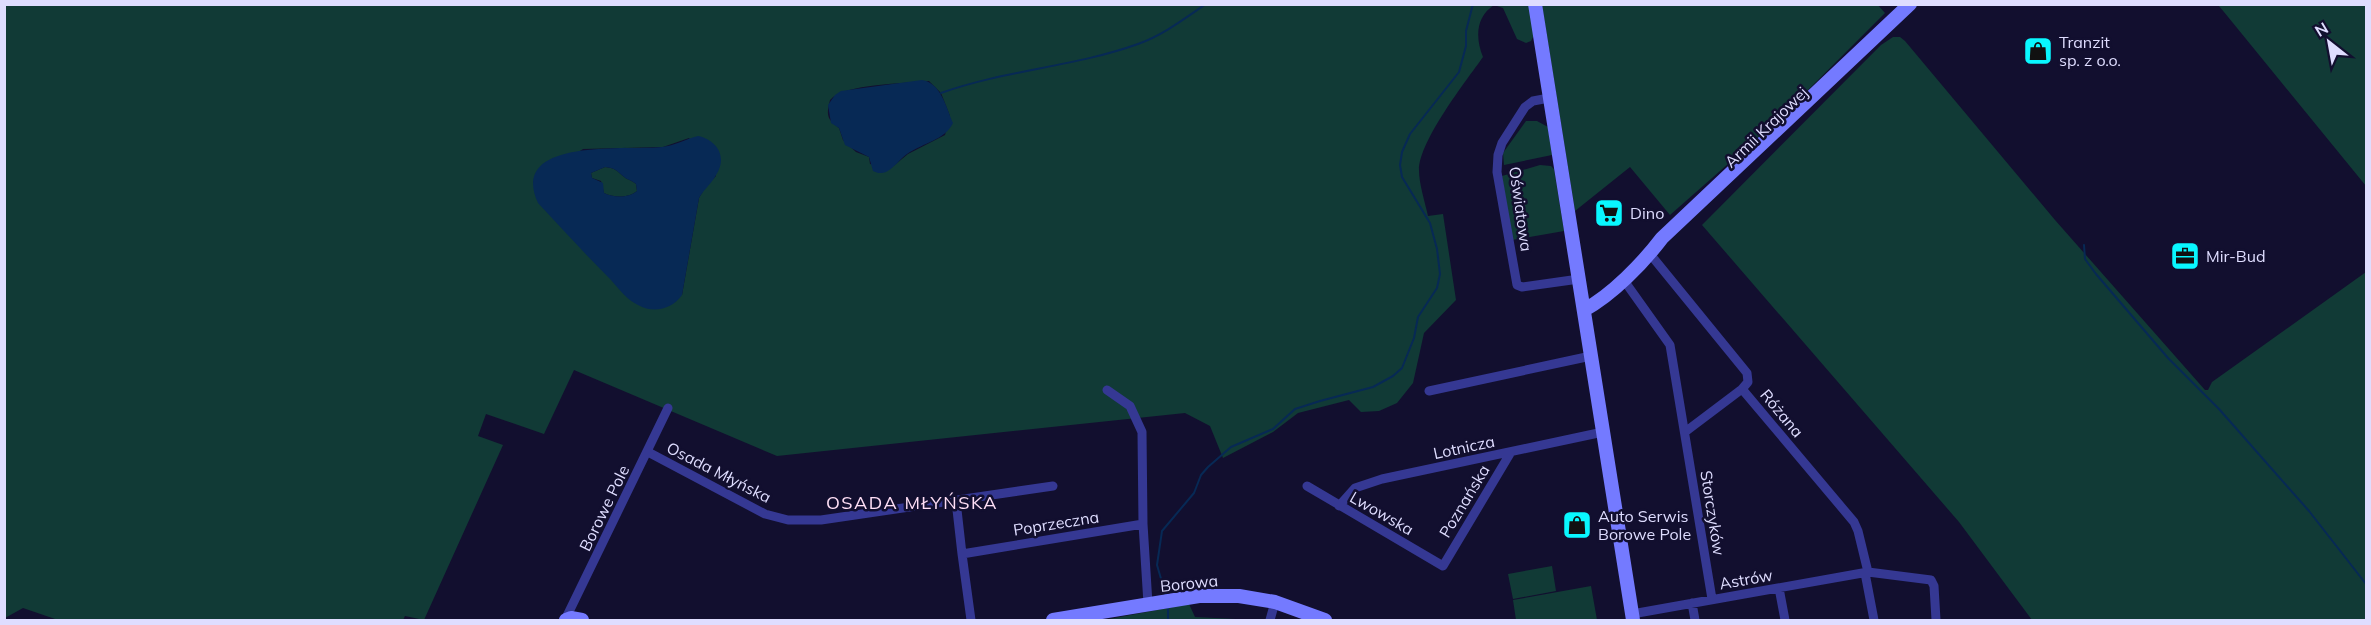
<svg xmlns="http://www.w3.org/2000/svg" width="2371" height="625" font-family="Mulish,sans-serif">
<style>
.green{fill:#113a36;fill-rule:evenodd}
.water{fill:#072955;fill-rule:evenodd}
.lines{fill:none;stroke-linecap:round;stroke-linejoin:round}
.stream{stroke:#072955;stroke-width:2}
.street{stroke:#353893;stroke-width:9}
.secondary{stroke:#747aff;stroke-width:14}
.labels{text-anchor:middle;dominant-baseline:central;stroke-width:5;stroke-linejoin:round;paint-order:stroke}
.poi-label{font-size:16px;fill:#dfddff;stroke:#120f2f;text-anchor:start}
.street-label{font-size:16px;fill:#dfddff;stroke:#120f2f}
.neighbourhood-label{font-size:18px;letter-spacing:1.5px;fill:#ffdff6;stroke:#120f2f}
</style>
<rect width="100%" height="100%" fill="#120f2f"/>
<!-- green -->
<path class="green" d="M 1529,4 L 1534,35 L 1531,41 L 1526,43 L 1517,39 L 1503,8 L 1494,5 C 1476,17 1475,37 1483,57 C 1466,81 1419,141 1419,170 C 1419,184 1425,202 1428,216 L 1443,214 L 1456,300 L 1424,333 L 1413,383 L 1397,403 L 1379,411 L 1361,412 L 1349,400 L 1298,413 L 1273,432 L 1223,458 L 1210,426 L 1185,413 L 777,456 L 574,370 L 544,434 L 486,414 L 478,436 L 503,445 L 424,620 L 405,616 L 403,620 L 58,620 L 23,608 L 5,618 L 4,5 ZM 929,81 L 941,93 L 950,116 L 945,135 L 908,154 L 891,168 L 870,164 L 869,157 L 856,152 L 843,140 L 839,128 C 827,119 826,116 830,100 C 845,83 905,84 929,81 ZM 689,138 L 716,176 L 706,186 L 699,198 L 682,295 L 533,182 L 583,149 L 663,147 Z
M 1877,4 L 1885,13 L 1779,119 L 1670,215 L 1630,167 L 1575,211 L 1542,5 Z
M 2218,5 L 2366,5 L 2366,186 L 2224,12 Z
M 1893,37 L 1900,37 L 1905,41 L 2055,220 L 2205,390 L 2208,390 L 2212,382 L 2366,272 L 2366,620 L 2032,620 L 1959,522 L 1702,225 L 1881,45 Z
M 1526,121 L 1537,121 L 1548,127 L 1552,155 L 1504,165 L 1503,153 Z
M 1540,165 L 1551,166 L 1554,169 L 1564,231 L 1512,240 L 1502,176 Z
M 605,167 C 615,168 616,170 623,176 C 627,180 632,180 636,184 L 637,191 C 629,198 613,198 604,193 L 601,181 L 592,178 L 591,173 Z
M 1552,566 L 1556,591 L 1513,599 L 1508,574 Z
M 1591,586 L 1597,620 L 1516,620 L 1513,600 Z
M 1189,604 L 1195,617 L 1256,620 L 1104,620 Z"/>
<!-- water -->
<path class="water" d="M 922,80 C 941,83 946,107 953,123 C 945,140 923,143 907,154 C 900,159 894,168 886,172 C 881,174 877,173 873,171 L 869,157 L 845,145 L 839,128 L 831,123 L 828,105 L 835,95 L 841,91 Z
M 698,136 C 717,140 728,157 716,175 C 712,183 705,188 699,198 L 682,295 C 672,309 654,314 638,305 C 627,300 619,289 611,280 C 586,255 562,229 538,203 C 507,136 631,151 662,147 C 674,146 686,139 698,136 ZM 605,167 C 615,168 616,170 623,176 C 627,180 632,180 636,184 L 637,191 C 629,198 613,198 604,193 L 603,183 L 592,178 L 591,173 Z"/>
<g class="lines">
<!-- stream -->
<path class="stream" d="M 941,93 C 1005,70 1074,67 1138,44 C 1163,35 1184,19 1206,4
M 2084,245 L 2085,259 L 2096,274 L 2168,358 L 2219,409 L 2309,511 L 2366,584
M 1166,596 L 1157,565 L 1162,531 L 1194,493 L 1201,475 L 1208,467 L 1231,447 L 1273,429 L 1295,409 L 1320,401 L 1373,387 L 1393,376 L 1402,368 L 1414,338 L 1418,317 L 1437,288 L 1440,274 L 1437,249 L 1430,223 L 1402,177 L 1400,165 L 1402,152 L 1410,134 L 1459,72 L 1466,46 L 1466,31 L 1473,4
M 1168,620 L 1168,608"/>
<!-- street -->
<path class="street" d="M 1549,98 L 1533,101 L 1525,107 L 1502,143 L 1498,155 L 1497,172 L 1517,285 L 1522,287 L 1579,279
M 1650,254 L 1747,373 L 1748,382 L 1742,389 L 1854,522 L 1858,531 L 1868,572
M 1623,279 L 1670,345 L 1712,599
M 1107,390 L 1130,406 L 1142,432 L 1143,524 L 1148,604
M 1429,391 L 1591,356
M 1685,432 L 1742,389
M 648,452 L 765,514 L 788,520 L 821,520 L 1053,486
M 1307,486 L 1443,566 L 1511,452
M 956,501 L 962,554
M 1339,506 L 1355,488 L 1382,479 L 1603,432
M 1865,573 L 1874,620
M 1779,588 L 1785,620
M 1692,603 L 1695,620
M 1632,614 L 1868,572 L 1931,580 L 1934,586 L 1936,620
M 565,620 L 668,408
M 971,620 L 962,554 L 1143,524
M 1270,620 L 1275,602"/>
<!-- secondary -->
<path class="secondary" d="M 1535,4 L 1633,620
M 1584,310 C 1612,295 1643,263 1662,238 L 1910,4
M 566,620 L 571,618 L 582,620
M 1053,620 L 1199,596 L 1239,596 L 1275,602 L 1325,620"/>
</g>
<!-- icons -->
<defs>
<g id="shop-square" transform="scale(1.5)"><rect x="-9" y="-9" width="18" height="18" rx="4" fill="#09f7ff" stroke="#120f2f"/><path d="M-5-2.5h2.3a2.7 3.5 0 0 1 5.4 0H5L5.5 6h-11ZM-1.5-2.5h3a1.5 2.3 0 0 0-3 0Z" fill="#111"/></g>
<g id="supermarket-square" transform="scale(1.5)"><rect x="-9" y="-9" width="18" height="18" rx="4" fill="#09f7ff" stroke="#120f2f"/><path d="M-6-5.5h2.5l.6 2H6L4.5 2H-2.5L-4.4-4H-6ZM-1.5 3.2a1.3 1.3 0 1 0 .1 0ZM3 3.2a1.3 1.3 0 1 0 .1 0Z" fill="#111"/></g>
<g id="office-square" transform="scale(1.5)"><rect x="-9" y="-9" width="18" height="18" rx="4" fill="#09f7ff" stroke="#120f2f"/><path d="M-6-3h4V-5.5h4V-3h4V5H-6ZM-1-4.5V-3h2v-1.5ZM-6 0V1H6V0Z" fill="#111"/></g>
</defs>
<g fill-rule="evenodd">
<use href="#shop-square" x="2038" y="51"/>
<use href="#supermarket-square" x="1609" y="213"/>
<use href="#office-square" x="2185" y="256"/>
<use href="#shop-square" x="1577" y="525"/>
</g>
<g class="labels">
<!-- poi labels -->
<g class="poi-label">
<text x="2059" y="42">Tranzit<tspan x="2059" dy="18">sp. z o.o.</tspan></text>
<text x="1630" y="213">Dino</text>
<text x="2206" y="256">Mir-Bud</text>
<text x="1598" y="516">Auto Serwis<tspan x="1598" dy="18">Borowe Pole</tspan></text>
</g>
<!-- street labels -->
<g class="street-label">
<text transform="translate(1766 127) rotate(-44)">Armii Krajowej</text>
<text transform="translate(1521 209) rotate(82)">Oświatowa</text>
<text transform="translate(1782 413) rotate(50)">Różana</text>
<text transform="translate(1464 447) rotate(-12)">Lotnicza</text>
<text transform="translate(719 472) rotate(27)">Osada Młyńska</text>
<text transform="translate(1464 501) rotate(-59)">Poznańska</text>
<text transform="translate(604 508) rotate(-64)">Borowe Pole</text>
<text transform="translate(1382 513) rotate(30)">Lwowska</text>
<text transform="translate(1713 513) rotate(81)">Storczyków</text>
<text transform="translate(1056 523) rotate(-9)">Poprzeczna</text>
<text transform="translate(1746 579) rotate(-10)">Astrów</text>
<text transform="translate(1189 583) rotate(-6)">Borowa</text>
</g>
<!-- neighbourhood labels -->
<g class="neighbourhood-label">
<text x="912" y="502">OSADA MŁYŃSKA</text>
</g>
</g>
<!-- border -->
<rect width="2371" height="625" fill="none" stroke="#dfddff" stroke-width="12"/>
<!-- north arrow -->
<g transform="translate(2329 42) rotate(329)" stroke="#120f2f" stroke-width="4.5" paint-order="stroke">
<path d="M0-4.5L10 22L0 15L-10 22Z" fill="#dfddff"/>
<text y="-9" font-size="16" font-weight="bold" text-anchor="middle" fill="#dfddff">N</text>
</g>
</svg>
